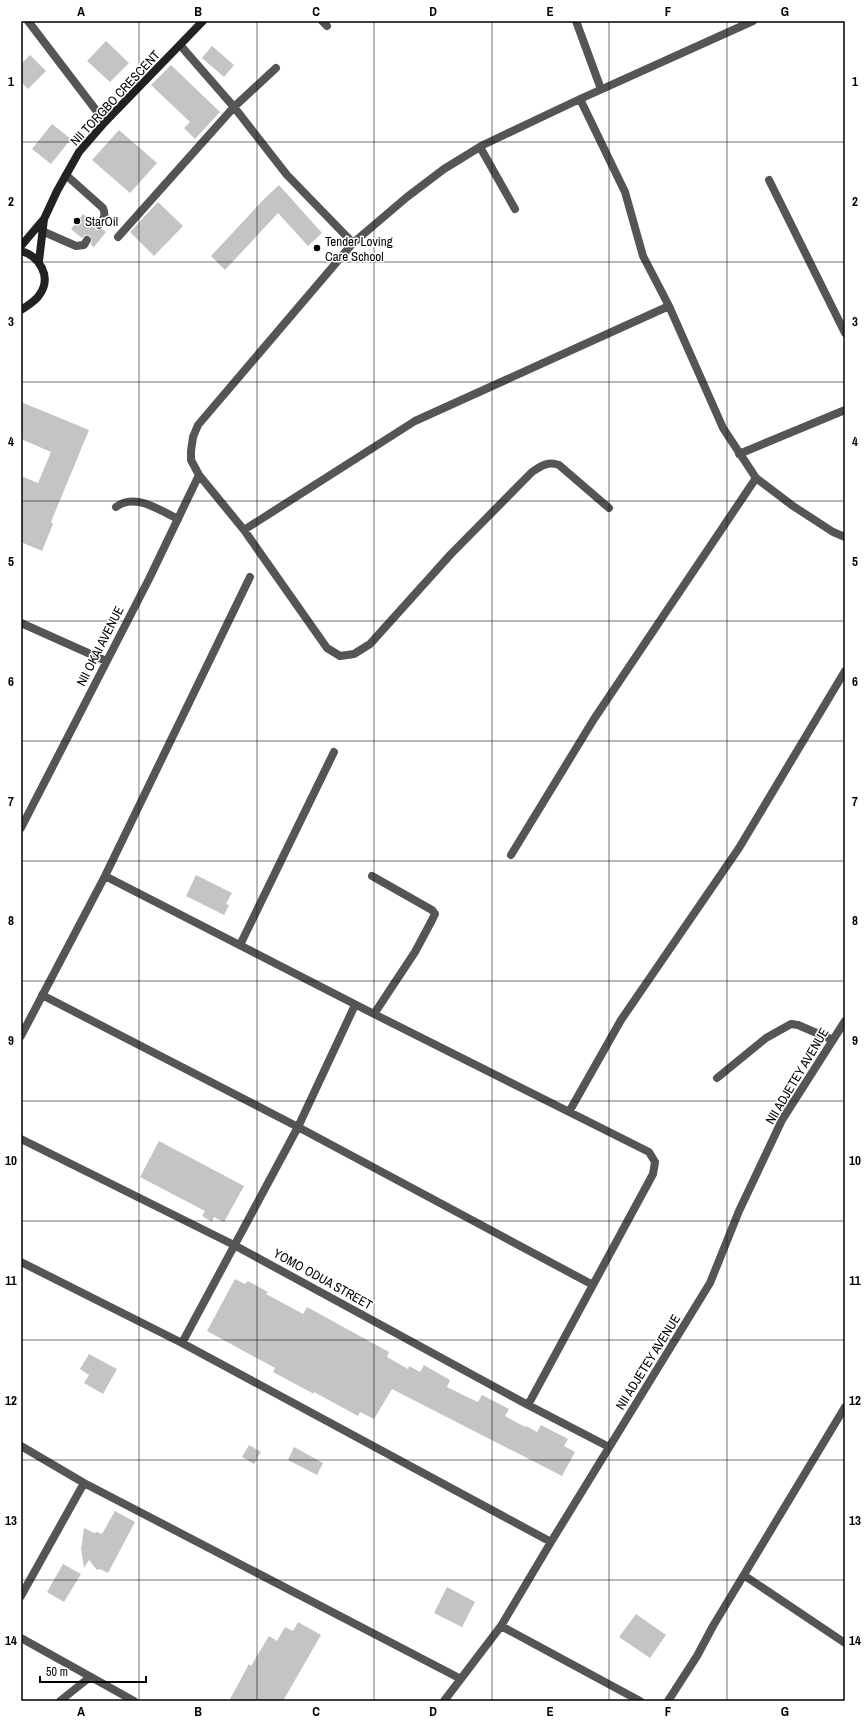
<svg xmlns="http://www.w3.org/2000/svg" width="866" height="1722" font-family="'Archivo Narrow',sans-serif">
<style>
.building{fill:#c4c4c4}
.lines{fill:none;stroke-linecap:round;stroke-linejoin:round}
.lane{stroke:#555;stroke-width:8}
.street{stroke:#555;stroke-width:8}
.secondary{stroke:#222;stroke-width:8}
.grid{fill:none;stroke:#000;stroke-width:1;stroke-opacity:0.55}
.poi-dot{fill:#000;stroke:#fff;stroke-width:1.5}
.labels{text-anchor:middle;dominant-baseline:central;stroke-width:3;stroke-linejoin:round;paint-order:stroke}
.street-label{font-size:13px;fill:#000;stroke:#fff}
.poi-label{font-size:13px;fill:#000;stroke:#fff;text-anchor:start}
.neatline{fill:none;stroke:#000;stroke-width:1.5}
.grid-label{font-size:13px;text-anchor:middle;font-weight:bold;fill:#000}
</style>
<rect width="100%" height="100%" fill="#fff"/>
<!-- building -->
<path class="building" d="M 106,41 L 129,63 L 110,82 L 87,61 Z
M 212,46 L 234,65 L 224,77 L 202,58 Z
M 30,55 L 46,71 L 28,89 L 21,82 L 21,64 Z
M 171,65 L 220,112 L 195,139 L 184,128 L 190,122 L 151,85 Z
M 52,124 L 71,139 L 51,164 L 32,149 Z
M 119,130 L 157,163 L 130,193 L 92,160 Z
M 279,185 L 322,233 L 308,246 L 278,213 L 225,270 L 211,256 L 265,198 Z
M 158,202 L 183,226 L 154,256 L 130,232 Z
M 83,214 L 94,223 L 94,227 L 96,230 L 102,229 L 106,232 L 94,247 L 91,245 L 92,240 L 90,236 L 85,235 L 82,238 L 71,229 Z
M 21,402 L 89,430 L 51,522 L 53,524 L 42,551 L 21,542 L 21,476 L 38,483 L 51,452 L 21,439 Z
M 196,875 L 232,893 L 226,904 L 229,905 L 224,915 L 186,896 Z
M 159,1141 L 244,1186 L 224,1222 L 214,1217 L 212,1222 L 202,1216 L 205,1211 L 140,1177 Z
M 235,1279 L 245,1284 L 248,1281 L 268,1292 L 266,1294 L 303,1314 L 307,1307 L 389,1352 L 387,1357 L 408,1369 L 409,1366 L 420,1372 L 424,1365 L 450,1380 L 447,1387 L 467,1397 L 478,1402 L 482,1395 L 509,1409 L 505,1416 L 525,1427 L 526,1426 L 537,1432 L 541,1425 L 568,1439 L 564,1446 L 575,1452 L 562,1476 L 392,1389 L 374,1419 L 360,1412 L 358,1416 L 314,1392 L 314,1394 L 273,1372 L 275,1368 L 207,1331 Z
M 89,1354 L 117,1369 L 103,1394 L 84,1383 L 89,1375 L 80,1369 Z
M 249,1445 L 261,1452 L 254,1464 L 242,1457 Z
M 294,1447 L 323,1463 L 317,1475 L 288,1460 Z
M 115,1511 L 135,1522 L 108,1573 L 100,1569 L 97,1570 L 89,1560 L 84,1568 L 81,1549 L 84,1528 L 94,1533 L 97,1532 L 102,1534 Z
M 63,1564 L 81,1574 L 64,1602 L 47,1592 Z
M 447,1587 L 475,1602 L 462,1627 L 434,1613 Z
M 636,1614 L 666,1635 L 650,1658 L 619,1637 Z
M 298,1622 L 321,1635 L 283,1701 L 229,1701 L 249,1664 L 251,1666 L 269,1636 L 277,1641 L 285,1627 L 293,1631 Z"/>
<g class="lines">
<!-- lane -->
<path class="lane" d="M 322,21 L 327,26
M 576,21 L 601,89
M 480,147 L 515,209
M 66,175 L 103,208 C 106,215 104,219 99,225
M 42,231 L 76,246 L 84,245 L 87,240
M 116,507 C 134,492 161,511 178,519
M 372,876 L 432,910 L 435,914 L 431,922
M 717,1078 L 766,1038 L 791,1024 L 798,1025 L 833,1040"/>
<!-- street -->
<path class="street" d="M 28,21 L 105,122
M 180,45 L 234,107 L 287,175 L 353,243
M 580,99 L 625,192 L 643,256 L 669,306 L 723,428 L 756,478 L 793,506 L 833,532 L 845,537
M 769,180 L 845,333
M 118,237 L 234,107 L 276,68
M 739,454 L 845,410
M 609,508 L 559,465 C 548,461 541,466 532,472 L 451,554 L 370,644 L 354,654 L 340,656 L 327,648 L 244,530 L 199,475 L 191,460 L 191,451 L 193,437 L 198,425 L 353,243 L 407,197 L 444,169 L 483,145 L 580,99 L 753,21
M 244,530 L 415,421 L 669,306
M 21,623 L 106,661
M 21,828 L 149,579 L 199,475
M 511,855 L 594,719 L 756,478
M 105,876 L 374,1014 L 649,1152 L 655,1162 L 653,1174 L 528,1405
M 240,945 L 334,752
M 42,995 L 298,1127 L 593,1285
M 374,1014 L 415,952 L 431,922
M 21,1036 L 105,876 L 250,577
M 569,1112 L 621,1020 L 739,848 L 845,671
M 21,1139 L 234,1245 L 528,1405 L 609,1447
M 21,1262 L 182,1343 L 551,1542
M 182,1343 L 298,1127 L 355,1005
M 21,1446 L 84,1483 L 461,1679
M 745,1576 L 845,1643
M 21,1596 L 84,1483
M 501,1626 L 640,1701
M 21,1638 L 134,1701
M 60,1701 L 90,1677
M 444,1701 L 501,1626 L 551,1542 L 710,1283 L 739,1211 L 782,1120 L 845,1021
M 668,1701 L 697,1656 L 713,1626 L 845,1407"/>
<!-- secondary -->
<path class="secondary" d="M 21,246 L 43,220
M 21,251 C 39,256 52,276 40,294 C 36,301 27,306 21,310
M 39,261 L 44,219 L 57,191 L 79,152 L 105,122 L 203,21"/>
</g>
<!-- grid -->
<path class="grid" d="M 139,21 L 139,1701M 257,21 L 257,1701M 374,21 L 374,1701M 492,21 L 492,1701M 609,21 L 609,1701M 727,21 L 727,1701M 21,142 L 845,142M 21,262 L 845,262M 21,382 L 845,382M 21,501 L 845,501M 21,621 L 845,621M 21,741 L 845,741M 21,861 L 845,861M 21,981 L 845,981M 21,1101 L 845,1101M 21,1221 L 845,1221M 21,1340 L 845,1340M 21,1460 L 845,1460M 21,1580 L 845,1580"/>
<!-- markers -->
<g class="poi-dot">
<circle cx="77" cy="221" r="4"/>
<circle cx="317" cy="248" r="4"/>
</g>
<g class="labels">
<!-- street labels -->
<g class="street-label">
<text transform="translate(115 98) rotate(-47)">NII TORGBO CRESCENT</text>
<text transform="translate(100 646) rotate(-63)">NII OKAI AVENUE</text>
<text transform="translate(797 1076) rotate(-59)">NII ADJETEY AVENUE</text>
<text transform="translate(323 1279) rotate(29)">YOMO ODUA STREET</text>
<text transform="translate(648 1362) rotate(-58)">NII ADJETEY AVENUE</text>
</g>
<!-- poi labels -->
<g class="poi-label">
<text x="85" y="221">StarOil</text>
<text x="325" y="241">Tender Loving<tspan x="325" dy="15">Care School</tspan></text>
</g>
</g>
<!-- border -->
<rect width="866" height="1722" fill="none" stroke="#ffffff" stroke-width="44"/>
<!-- scale -->
<path d="M40 1676v6h106v-6" fill="none" stroke="#000000" stroke-width="2"/>
<text x="46" y="1676" font-size="12" fill="#000000" stroke="#ffffff" stroke-width="3" paint-order="stroke">50 m</text>
<rect x="22" y="22" width="822" height="1678" class="neatline"/>
<g class="grid-label">
<text x="81" y="16">A</text>
<text x="198" y="16">B</text>
<text x="316" y="16">C</text>
<text x="433" y="16">D</text>
<text x="550" y="16">E</text>
<text x="668" y="16">F</text>
<text x="785" y="16">G</text>
<text x="11" y="86">1</text>
<text x="855" y="86">1</text>
<text x="11" y="206">2</text>
<text x="855" y="206">2</text>
<text x="11" y="326">3</text>
<text x="855" y="326">3</text>
<text x="11" y="446">4</text>
<text x="855" y="446">4</text>
<text x="11" y="566">5</text>
<text x="855" y="566">5</text>
<text x="11" y="686">6</text>
<text x="855" y="686">6</text>
<text x="11" y="806">7</text>
<text x="855" y="806">7</text>
<text x="11" y="925">8</text>
<text x="855" y="925">8</text>
<text x="11" y="1045">9</text>
<text x="855" y="1045">9</text>
<text x="11" y="1165">10</text>
<text x="855" y="1165">10</text>
<text x="11" y="1285">11</text>
<text x="855" y="1285">11</text>
<text x="11" y="1405">12</text>
<text x="855" y="1405">12</text>
<text x="11" y="1525">13</text>
<text x="855" y="1525">13</text>
<text x="11" y="1645">14</text>
<text x="855" y="1645">14</text>
<text x="81" y="1716">A</text>
<text x="198" y="1716">B</text>
<text x="316" y="1716">C</text>
<text x="433" y="1716">D</text>
<text x="550" y="1716">E</text>
<text x="668" y="1716">F</text>
<text x="785" y="1716">G</text>
</g>
</svg>
